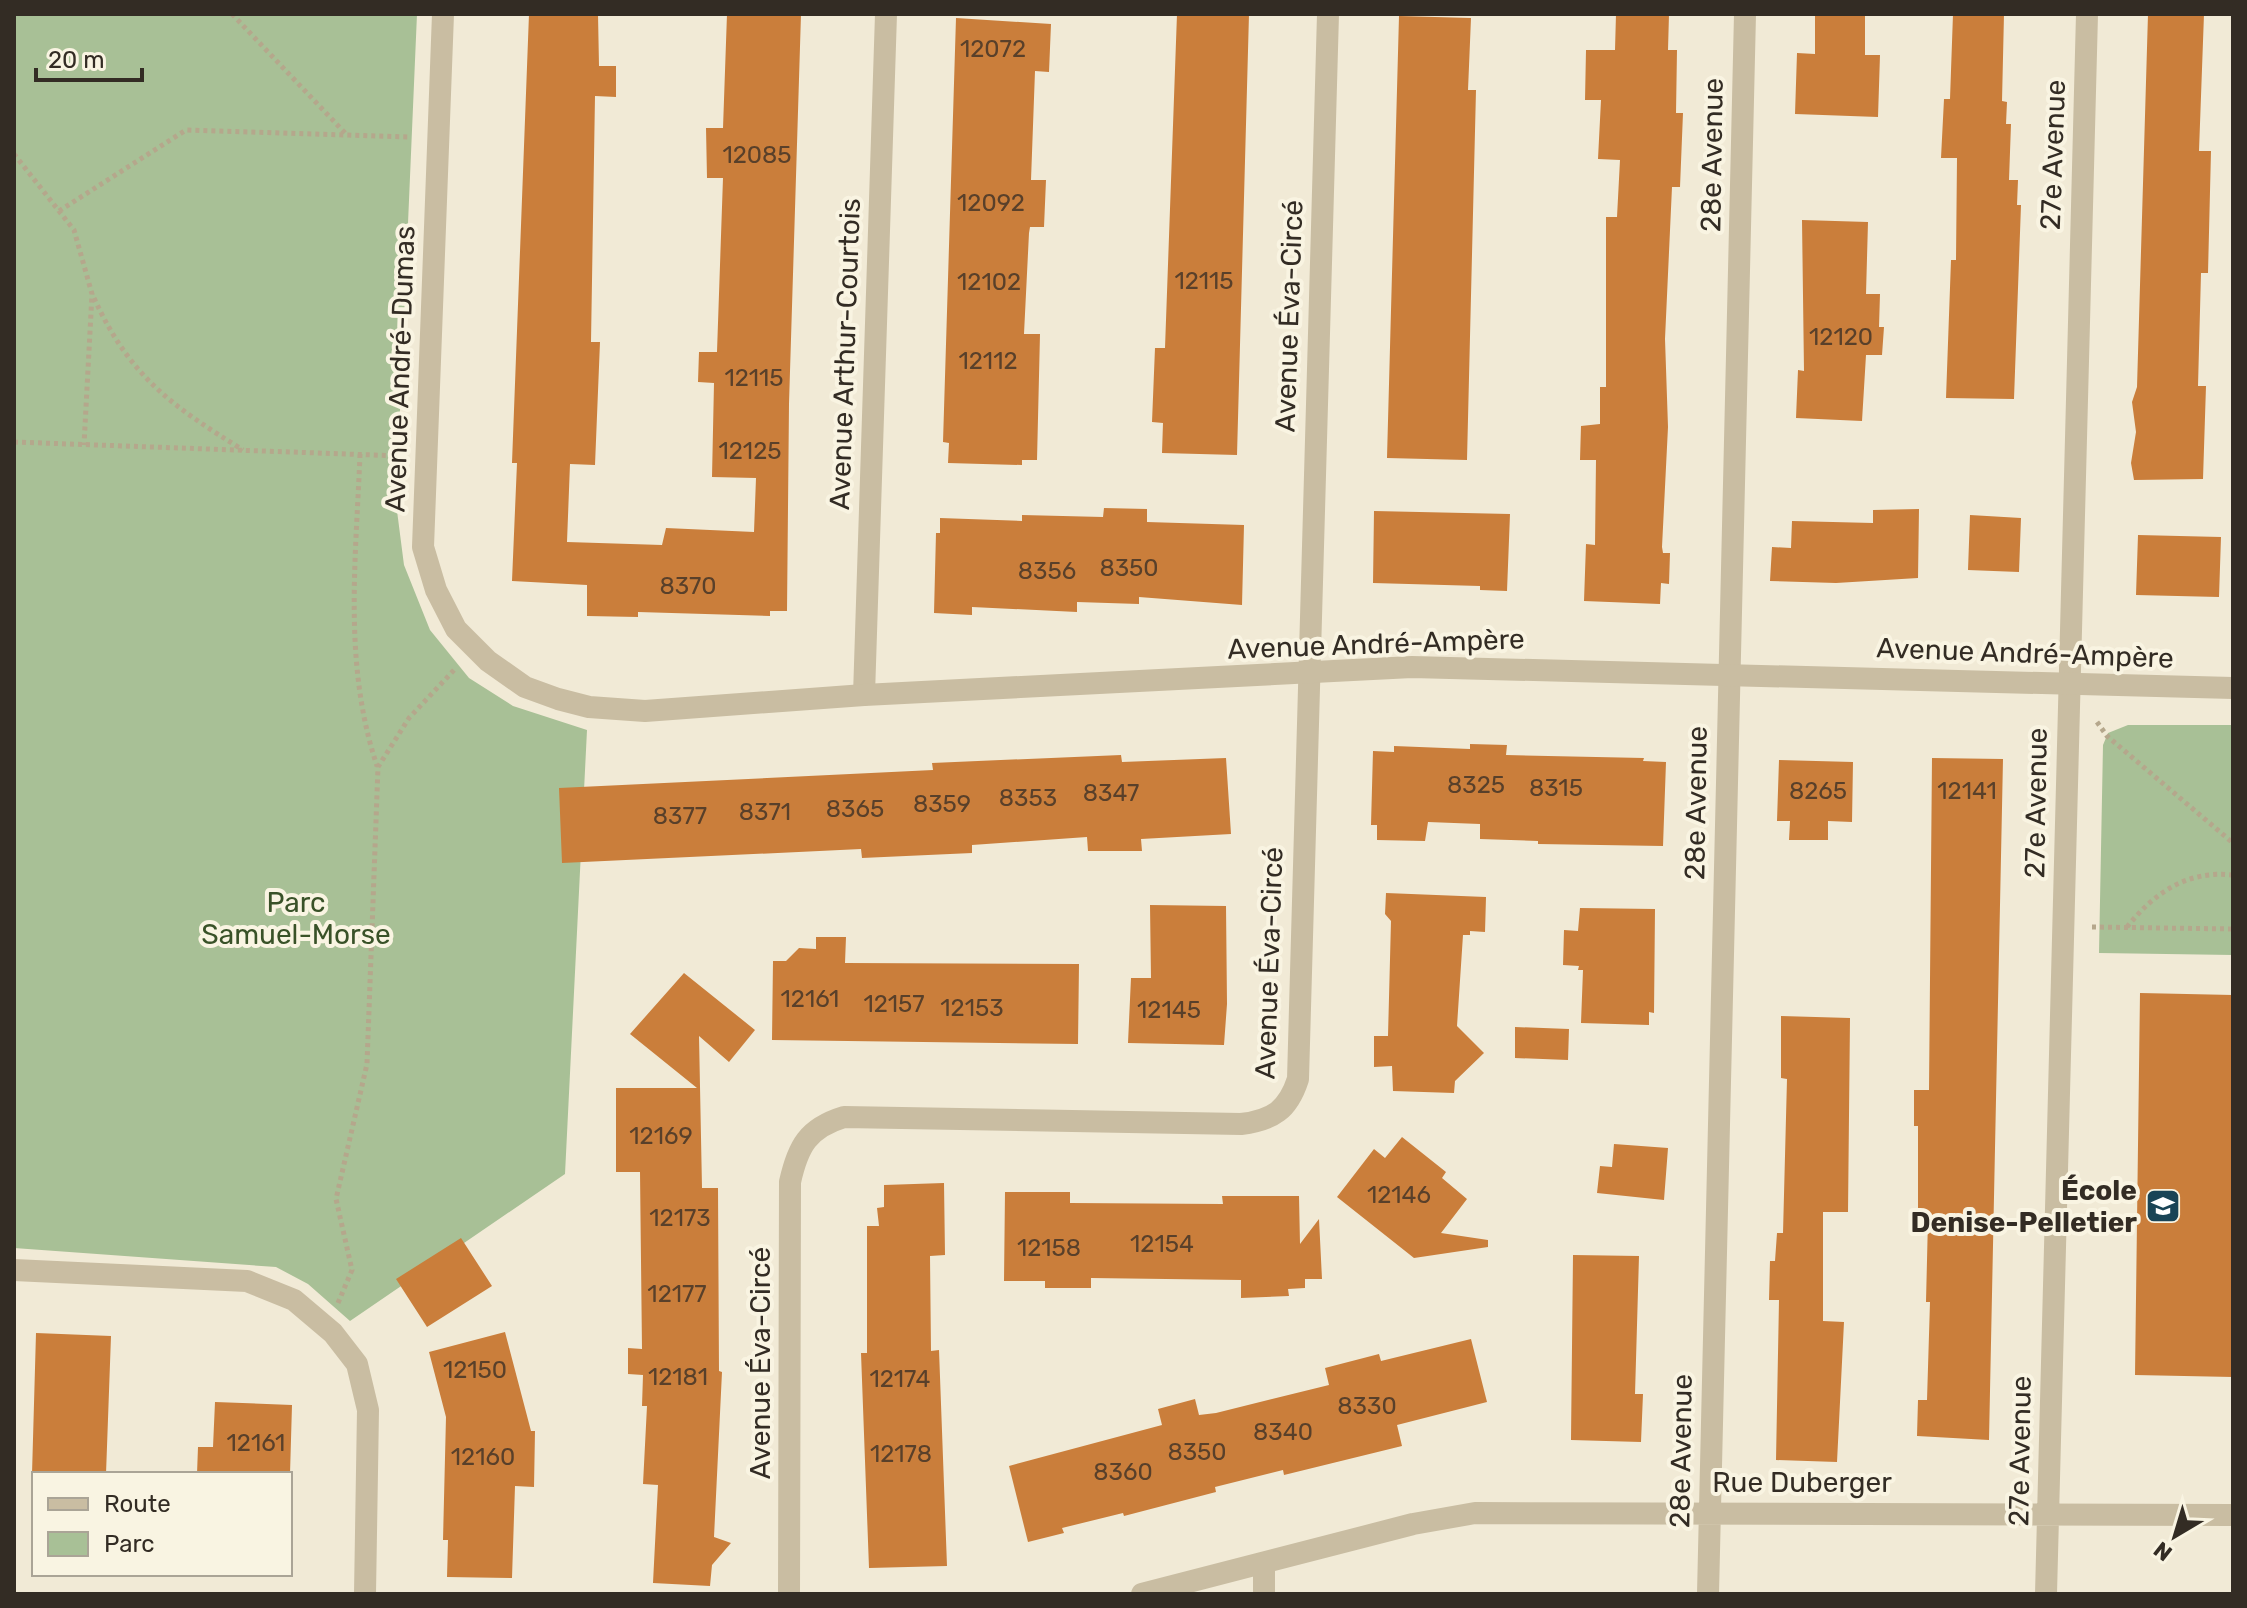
<svg xmlns="http://www.w3.org/2000/svg" width="2247" height="1608" font-family="Rubik,sans-serif">
<style>
.green{fill:#a8c096}
.building{fill:#ca7e3b}
.lines{fill:none;stroke-linecap:round;stroke-linejoin:round}
.path{stroke:#b5a78c;stroke-width:5;stroke-dasharray:4 4;stroke-linecap:butt}
.minor{stroke:#c9bda2;stroke-width:22}
.tertiary{stroke:#c9bda2;stroke-width:22}
.labels{text-anchor:middle;dominant-baseline:central;stroke-width:8;stroke-linejoin:round;paint-order:stroke}
.number-label{font-size:24px;fill:#59402a}
.street-label{font-size:28px;fill:#332c24;stroke:#f9f4e2}
.park-label{font-size:28px;fill:#395228;stroke:#f9f4e2}
.poi-label{font-size:28px;font-weight:bold;fill:#332c24;stroke:#f9f4e2;text-anchor:end}
</style>
<rect width="100%" height="100%" fill="#f1ead6"/>
<!-- green -->
<path class="green" d="M 14,14 L 417,14 L 396,503 L 404,565 L 430,630 L 469,678 L 513,706 L 587,730 L 565,1174 L 350,1321 L 308,1284 L 276,1267 L 14,1248 Z
M 2128,725 L 2233,725 L 2233,955 L 2099,953 L 2103,745 L 2108,733 Z"/>
<!-- building -->
<path class="building" d="M 529,14 L 598,14 L 599,66 L 616,66 L 616,97 L 595,96 L 591,342 L 600,342 L 595,465 L 570,464 L 567,542 L 662,545 L 666,528 L 754,532 L 756,478 L 712,477 L 714,383 L 698,382 L 699,352 L 717,352 L 723,178 L 707,178 L 706,128 L 723,128 L 727,14 L 801,14 L 789,404 L 787,611 L 770,611 L 770,616 L 638,612 L 638,617 L 587,616 L 587,585 L 512,581 L 517,463 L 512,463 Z
M 1177,14 L 1249,14 L 1237,455 L 1162,453 L 1163,423 L 1152,422 L 1155,348 L 1165,348 Z
M 1616,14 L 1669,14 L 1668,50 L 1677,50 L 1676,113 L 1683,113 L 1680,187 L 1672,187 L 1665,339 L 1668,427 L 1662,547 L 1663,553 L 1670,553 L 1669,584 L 1661,583 L 1660,604 L 1584,601 L 1586,544 L 1595,545 L 1596,460 L 1580,460 L 1581,426 L 1600,424 L 1600,387 L 1606,387 L 1606,217 L 1617,217 L 1620,160 L 1598,159 L 1601,100 L 1585,100 L 1586,50 L 1615,50 Z
M 1815,14 L 1865,14 L 1865,55 L 1880,55 L 1878,117 L 1795,114 L 1797,53 L 1815,54 Z
M 1953,14 L 2004,14 L 2002,101 L 2007,102 L 2006,124 L 2011,124 L 2009,180 L 2018,180 L 2017,205 L 2021,205 L 2014,399 L 1946,398 L 1951,260 L 1956,260 L 1957,158 L 1941,158 L 1944,99 L 1950,99 Z
M 2148,14 L 2204,14 L 2199,151 L 2211,151 L 2208,273 L 2201,273 L 2198,386 L 2206,386 L 2203,479 L 2134,480 L 2131,463 L 2136,432 L 2132,402 L 2137,387 Z
M 1399,16 L 1471,18 L 1468,90 L 1476,90 L 1467,460 L 1387,458 Z
M 956,18 L 1051,24 L 1049,72 L 1035,71 L 1031,180 L 1046,180 L 1044,227 L 1030,227 L 1029,233 L 1024,334 L 1040,334 L 1037,460 L 1022,460 L 1022,465 L 948,463 L 949,443 L 943,442 Z
M 1802,220 L 1868,222 L 1866,294 L 1880,294 L 1879,327 L 1884,327 L 1882,355 L 1866,355 L 1862,421 L 1796,418 L 1798,370 L 1804,371 Z
M 1104,508 L 1147,509 L 1147,522 L 1244,525 L 1242,605 L 1139,597 L 1139,604 L 1077,602 L 1077,612 L 972,607 L 972,615 L 934,613 L 936,533 L 940,533 L 940,518 L 1022,521 L 1022,515 L 1103,517 Z
M 1919,509 L 1918,578 L 1836,583 L 1770,581 L 1772,547 L 1791,548 L 1792,521 L 1873,523 L 1873,510 Z
M 1374,511 L 1510,514 L 1507,591 L 1480,590 L 1480,586 L 1373,583 Z
M 1970,515 L 2021,518 L 2019,572 L 1968,570 Z
M 2138,535 L 2221,537 L 2219,597 L 2136,595 Z
M 1470,744 L 1507,745 L 1506,755 L 1644,758 L 1643,761 L 1666,762 L 1663,846 L 1538,844 L 1538,841 L 1480,839 L 1480,824 L 1428,822 L 1425,841 L 1377,840 L 1377,825 L 1371,825 L 1373,751 L 1394,752 L 1394,746 L 1470,749 Z
M 1121,755 L 1122,762 L 1226,758 L 1231,834 L 1141,839 L 1142,851 L 1088,851 L 1087,837 L 972,845 L 972,853 L 862,858 L 861,849 L 562,863 L 559,788 L 933,770 L 932,763 Z
M 1932,758 L 2003,759 L 1989,1440 L 1917,1436 L 1918,1400 L 1927,1400 L 1930,1302 L 1926,1302 L 1928,1219 L 1918,1219 L 1918,1126 L 1914,1126 L 1914,1090 L 1929,1090 Z
M 1779,760 L 1853,762 L 1852,822 L 1828,821 L 1828,840 L 1789,840 L 1790,821 L 1777,821 Z
M 1386,893 L 1486,897 L 1485,932 L 1470,931 L 1470,935 L 1463,935 L 1457,1026 L 1484,1053 L 1455,1081 L 1454,1093 L 1393,1091 L 1392,1066 L 1374,1067 L 1374,1036 L 1388,1036 L 1391,921 L 1385,914 Z
M 1150,905 L 1226,906 L 1227,1004 L 1224,1045 L 1128,1043 L 1131,978 L 1151,978 Z
M 1580,908 L 1655,909 L 1654,1013 L 1649,1012 L 1649,1025 L 1581,1023 L 1583,970 L 1578,970 L 1579,966 L 1563,965 L 1564,930 L 1578,931 Z
M 816,937 L 846,937 L 845,963 L 1079,964 L 1078,1044 L 772,1040 L 773,961 L 786,961 L 799,948 L 816,949 Z
M 684,973 L 755,1030 L 729,1062 L 699,1036 L 702,1188 L 718,1188 L 719,1371 L 722,1372 L 714,1537 L 731,1543 L 712,1565 L 710,1586 L 653,1583 L 658,1485 L 643,1484 L 647,1406 L 642,1406 L 643,1375 L 628,1374 L 628,1348 L 642,1349 L 640,1172 L 616,1172 L 616,1088 L 697,1088 L 630,1034 Z
M 2140,993 L 2233,995 L 2233,1377 L 2135,1375 Z
M 1781,1016 L 1850,1018 L 1848,1212 L 1823,1212 L 1823,1321 L 1844,1322 L 1837,1462 L 1776,1460 L 1779,1300 L 1769,1300 L 1770,1261 L 1775,1261 L 1777,1233 L 1783,1233 L 1787,1079 L 1781,1078 Z
M 1515,1027 L 1569,1029 L 1568,1060 L 1515,1058 Z
M 1402,1137 L 1446,1172 L 1442,1178 L 1467,1199 L 1441,1233 L 1488,1240 L 1488,1247 L 1414,1258 L 1337,1197 L 1374,1149 L 1385,1158 Z
M 1614,1144 L 1668,1148 L 1664,1200 L 1597,1193 L 1600,1166 L 1612,1167 Z
M 944,1183 L 945,1255 L 930,1256 L 931,1351 L 939,1350 L 947,1566 L 869,1568 L 861,1353 L 867,1353 L 867,1226 L 879,1226 L 877,1208 L 884,1207 L 884,1185 Z
M 1005,1192 L 1070,1192 L 1070,1203 L 1223,1204 L 1222,1196 L 1299,1196 L 1300,1244 L 1319,1219 L 1322,1279 L 1305,1279 L 1305,1288 L 1288,1289 L 1289,1296 L 1241,1298 L 1241,1280 L 1091,1278 L 1091,1288 L 1045,1288 L 1045,1281 L 1004,1281 Z
M 461,1238 L 492,1286 L 427,1327 L 396,1279 Z
M 1573,1255 L 1639,1256 L 1635,1394 L 1643,1394 L 1641,1442 L 1571,1440 Z
M 505,1332 L 531,1431 L 535,1431 L 534,1487 L 515,1486 L 512,1578 L 447,1577 L 448,1540 L 443,1540 L 446,1417 L 429,1352 Z
M 36,1333 L 111,1336 L 106,1474 L 32,1474 Z
M 1471,1339 L 1487,1402 L 1397,1425 L 1402,1446 L 1284,1475 L 1283,1470 L 1215,1487 L 1216,1492 L 1124,1516 L 1123,1513 L 1062,1528 L 1064,1533 L 1028,1542 L 1009,1466 L 1162,1425 L 1158,1409 L 1195,1399 L 1199,1415 L 1216,1413 L 1329,1385 L 1325,1368 L 1379,1354 L 1381,1361 Z
M 215,1402 L 292,1405 L 290,1474 L 197,1474 L 198,1447 L 213,1447 Z"/>
<g class="lines">
<!-- path -->
<path class="path" d="M 232,14 L 346,134
M 14,154 L 74,230 L 92,294 L 84,445
M 59,211 L 186,130 L 410,137
M 94,298 C 130,377 172,406 243,450
M 14,442 L 401,456
M 360,454 C 356,560 343,664 377,766
M 2097,722 L 2107,736 L 2233,843
M 2092,927 L 2233,929
M 2127,927 C 2154,893 2187,870 2233,875
M 338,1303 L 352,1270 L 336,1199 L 367,1064 L 378,767 L 409,718 L 455,669"/>
<!-- minor -->
<path class="minor" d="M 864,695 L 886,14
M 14,1270 L 247,1281 L 294,1300 L 333,1333 L 357,1364 L 368,1410 L 365,1594
M 789,1594 L 790,1182 C 798,1146 808,1128 844,1117 L 1241,1124 C 1273,1120 1288,1110 1298,1079 L 1328,14
M 1142,1594 L 1413,1524 L 1475,1513 L 2233,1515
M 1264,1594 L 1264,1563
M 1708,1594 L 1745,14
M 2046,1594 L 2087,14"/>
<!-- tertiary -->
<path class="tertiary" d="M 443,14 L 423,547 L 436,590 L 456,629 L 488,661 L 525,687 L 558,699 L 589,707 L 645,711 L 864,695 L 1412,667 L 2233,688"/>
</g>
<!-- icons -->
<defs>
<g id="school-square" transform="scale(1.8)"><rect x="-9" y="-9" width="18" height="18" rx="4" fill="#194456" stroke="#f9f4e2"/><path d="M0-5L7-2L0 1L-7-2ZM-4 1L0 2.5L4 1V4Q0 6-4 4Z" fill="#fff"/></g>
</defs>
<g fill-rule="evenodd">
<use href="#school-square" x="2163" y="1206"/>
</g>
<g class="labels">
<!-- number labels -->
<g class="number-label">
<text x="993" y="49">12072</text>
<text x="757" y="155">12085</text>
<text x="991" y="203">12092</text>
<text x="1204" y="281">12115</text>
<text x="989" y="282">12102</text>
<text x="1841" y="337">12120</text>
<text x="988" y="361">12112</text>
<text x="754" y="378">12115</text>
<text x="750" y="451">12125</text>
<text x="1129" y="568">8350</text>
<text x="1047" y="571">8356</text>
<text x="688" y="586">8370</text>
<text x="1476" y="785">8325</text>
<text x="1556" y="788">8315</text>
<text x="1818" y="791">8265</text>
<text x="1967" y="791">12141</text>
<text x="1111" y="793">8347</text>
<text x="1028" y="798">8353</text>
<text x="942" y="804">8359</text>
<text x="855" y="809">8365</text>
<text x="765" y="812">8371</text>
<text x="680" y="816">8377</text>
<text x="810" y="999">12161</text>
<text x="894" y="1004">12157</text>
<text x="972" y="1008">12153</text>
<text x="1169" y="1010">12145</text>
<text x="661" y="1136">12169</text>
<text x="1399" y="1195">12146</text>
<text x="680" y="1218">12173</text>
<text x="1162" y="1244">12154</text>
<text x="1049" y="1248">12158</text>
<text x="677" y="1294">12177</text>
<text x="475" y="1370">12150</text>
<text x="678" y="1377">12181</text>
<text x="900" y="1379">12174</text>
<text x="1367" y="1406">8330</text>
<text x="1283" y="1432">8340</text>
<text x="256" y="1443">12161</text>
<text x="1197" y="1452">8350</text>
<text x="901" y="1454">12178</text>
<text x="483" y="1457">12160</text>
<text x="1123" y="1472">8360</text>
</g>
<!-- street labels -->
<g class="street-label">
<text transform="translate(1712 155) rotate(-89)">28e Avenue</text>
<text transform="translate(2053 155) rotate(-88)">27e Avenue</text>
<text transform="translate(1289 316) rotate(-88)">Avenue Éva-Circé</text>
<text transform="translate(845 354) rotate(-88)">Avenue Arthur-Courtois</text>
<text transform="translate(400 369) rotate(-88)">Avenue André-Dumas</text>
<text transform="translate(1376 644) rotate(-2)">Avenue André-Ampère</text>
<text transform="translate(2025 653) rotate(2)">Avenue André-Ampère</text>
<text transform="translate(1696 803) rotate(-89)">28e Avenue</text>
<text transform="translate(2036 803) rotate(-89)">27e Avenue</text>
<text transform="translate(1269 963) rotate(-88)">Avenue Éva-Circé</text>
<text transform="translate(760 1363) rotate(-90)">Avenue Éva-Circé</text>
<text transform="translate(1681 1451) rotate(-89)">28e Avenue</text>
<text transform="translate(2020 1451) rotate(-89)">27e Avenue</text>
<text x="1802" y="1482">Rue Duberger</text>
</g>
<!-- park labels -->
<g class="park-label">
<text x="296" y="902">Parc<tspan x="296" dy="32">Samuel-Morse</tspan></text>
</g>
<!-- poi labels -->
<g class="poi-label">
<text x="2137" y="1190">École<tspan x="2137" dy="32">Denise-Pelletier</tspan></text>
</g>
</g>
<!-- border -->
<rect width="2247" height="1608" fill="none" stroke="#332c24" stroke-width="32"/>
<!-- legend -->
<rect x="32" y="1472" width="260" height="104" fill="#f9f4e2" stroke="#aaa496" stroke-width="2"/>
<rect x="48" y="1498" width="40" height="12" fill="#c9bda2" stroke="#aaa496" stroke-width="2"/>
<text x="104" y="1512" font-size="24" fill="#332c24">Route</text>
<rect x="48" y="1532" width="40" height="24" fill="#a8c096" stroke="#aaa496" stroke-width="2"/>
<text x="104" y="1552" font-size="24" fill="#332c24">Parc</text>
<!-- north arrow -->
<g transform="translate(2175 1536) rotate(218)" stroke="#f9f4e2" stroke-width="6" paint-order="stroke">
<path d="M0-6L14 30L0 20L-14 30Z" fill="#332c24"/>
<text y="-12" font-size="22" font-weight="bold" text-anchor="middle" fill="#332c24">N</text>
</g>
<!-- scale -->
<path d="M36 68v12h106v-12" fill="none" stroke="#332c24" stroke-width="4"/>
<text x="48" y="68" font-size="24" fill="#332c24" stroke="#f9f4e2" stroke-width="6" paint-order="stroke">20 m</text>
</svg>
